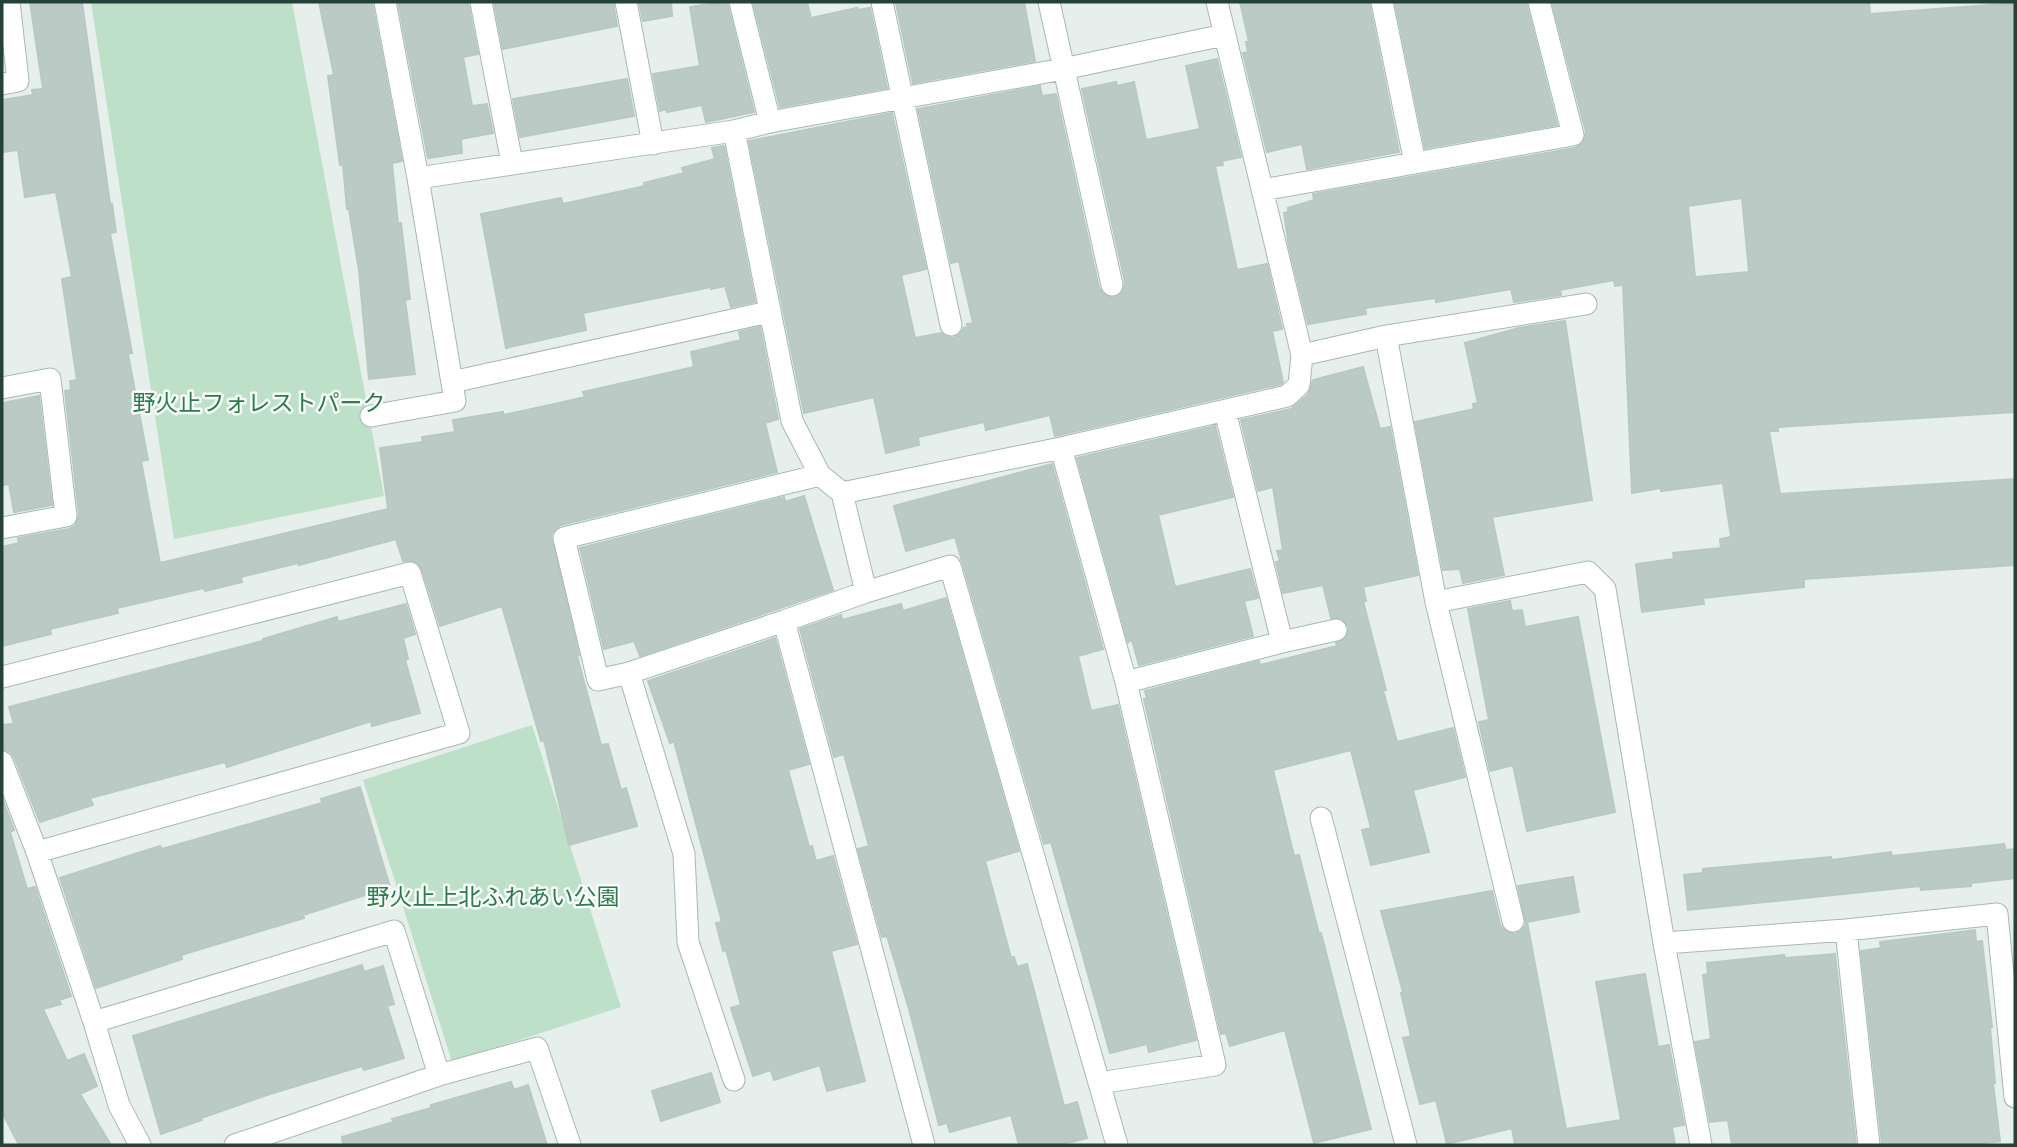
<svg xmlns="http://www.w3.org/2000/svg" width="2017" height="1147" font-family="'Space Grotesk','Noto Sans JP',sans-serif">
<style>
.green{fill:#bfe0c8}
.building{fill:#bbcac4;stroke:#b8c9c2;stroke-width:2;fill-rule:evenodd}
.lines{fill:none;stroke-linecap:round;stroke-linejoin:round}
.minor-casing{stroke:#a8b8b2;stroke-width:23}
.minor{stroke:#fff;stroke-width:21}
.labels{text-anchor:middle;dominant-baseline:central;stroke-width:5;stroke-linejoin:round;paint-order:stroke}
.park-label{font-size:23px;fill:#2d7a4b;stroke:#f7fbf9}
</style>
<rect width="100%" height="100%" fill="#e6efeb"/>
<!-- green -->
<path class="green" d="M 91,2 L 292,2 L 384,496 L 174,539 Z
M 532,725 L 621,1007 L 452,1062 L 363,780 Z"/>
<!-- building -->
<path class="building" d="M 30,2 L 82,2 L 110,204 L 112,204 L 116,232 L 110,233 L 132,353 L 128,354 L 148,460 L 141,461 L 160,563 L 388,509 L 380,448 L 423,442 L 422,437 L 455,432 L 453,420 L 503,412 L 503,415 L 550,405 L 585,397 L 583,392 L 694,367 L 691,352 L 741,340 L 739,332 L 760,327 L 778,419 L 765,423 L 777,472 L 561,525 L 555,529 L 551,535 L 579,655 L 577,656 L 601,745 L 608,744 L 621,790 L 626,788 L 637,826 L 569,845 L 544,740 L 541,741 L 502,606 L 440,626 L 422,569 L 414,561 L 403,561 L 396,539 L 299,565 L 298,563 L 241,577 L 242,582 L 205,591 L 204,588 L 117,608 L 118,613 L 50,629 L 51,634 L 2,646 L 2,547 L 19,543 L 18,538 L 69,529 L 75,526 L 79,515 L 65,391 L 71,390 L 70,381 L 77,380 L 62,279 L 72,277 L 56,192 L 25,197 L 18,150 L 2,152 L 2,100 L 33,95 L 32,90 L 43,89 Z
M 319,2 L 372,2 L 402,161 L 392,163 L 398,224 L 401,223 L 410,299 L 405,300 L 415,374 L 369,379 L 359,271 L 349,209 L 347,209 L 343,165 L 340,165 L 328,76 L 334,75 Z
M 398,2 L 468,2 L 478,54 L 463,57 L 472,106 L 487,104 L 493,133 L 461,139 L 462,153 L 428,158 Z
M 494,2 L 613,2 L 617,26 L 503,49 Z
M 639,2 L 671,2 L 672,16 L 643,21 Z
M 722,2 L 727,2 L 754,112 L 706,122 L 702,105 L 667,112 L 666,109 L 660,111 L 653,74 L 700,66 L 690,7 Z
M 753,2 L 807,2 L 811,18 L 857,8 L 858,10 L 870,8 L 887,88 L 780,107 Z
M 903,2 L 1024,2 L 1035,61 L 913,83 L 896,3 Z
M 1240,2 L 1369,2 L 1399,152 L 1307,169 L 1302,144 L 1267,152 L 1243,53 L 1248,52 L 1246,42 L 1249,42 Z
M 1395,2 L 1526,2 L 1557,125 L 1425,148 Z
M 1552,2 L 1869,2 L 1870,14 L 2015,3 L 2015,412 L 1778,427 L 1778,431 L 1769,431 L 1780,494 L 2015,479 L 2015,565 L 1804,579 L 1804,587 L 1703,598 L 1704,604 L 1642,612 L 1636,564 L 1674,559 L 1673,553 L 1721,548 L 1720,539 L 1731,537 L 1723,483 L 1661,491 L 1661,488 L 1632,493 L 1623,285 L 1615,286 L 1614,280 L 1560,290 L 1561,295 L 1514,302 L 1511,289 L 1436,302 L 1436,298 L 1365,308 L 1366,314 L 1308,324 L 1289,247 L 1284,213 L 1288,212 L 1288,208 L 1314,200 L 1313,194 L 1575,148 L 1582,144 L 1586,132 ZM 1742,198 L 1749,272 L 1695,277 L 1688,206 Z
M 1217,59 L 1241,157 L 1222,161 L 1223,165 L 1215,166 L 1237,270 L 1267,264 L 1282,329 L 1272,331 L 1283,382 L 1281,384 L 1055,436 L 1050,415 L 986,430 L 984,422 L 918,437 L 919,445 L 886,453 L 874,397 L 804,413 L 749,141 L 892,113 L 926,269 L 901,275 L 915,338 L 941,333 L 946,337 L 953,338 L 960,334 L 964,328 L 968,327 L 967,324 L 973,323 L 959,261 L 951,263 L 918,109 L 1040,86 L 1042,96 L 1056,94 L 1099,288 L 1103,294 L 1114,298 L 1121,294 L 1125,282 L 1082,89 L 1116,82 L 1117,86 L 1134,82 L 1146,140 L 1200,129 L 1186,66 Z
M 627,79 L 634,116 L 520,137 L 513,99 Z
M 724,146 L 755,302 L 731,307 L 725,286 L 711,289 L 711,287 L 583,313 L 586,330 L 506,348 L 481,214 L 561,198 L 563,204 L 645,186 L 644,183 L 684,173 L 682,168 L 715,159 L 712,148 Z
M 1565,321 L 1592,500 L 1492,517 L 1504,575 L 1463,583 L 1460,569 L 1443,570 L 1415,422 L 1474,409 L 1473,404 L 1478,403 L 1465,343 L 1519,328 Z
M 1363,367 L 1380,429 L 1390,427 L 1418,575 L 1363,587 L 1366,601 L 1363,601 L 1386,690 L 1383,690 L 1397,742 L 1453,728 L 1465,777 L 1413,790 L 1429,852 L 1371,865 L 1362,830 L 1371,828 L 1351,750 L 1273,770 L 1294,856 L 1299,855 L 1319,934 L 1321,933 L 1371,1129 L 1314,1143 L 1285,1030 L 1230,1046 L 1226,1033 L 1221,1034 L 1144,699 L 1147,699 L 1145,691 L 1259,661 L 1260,665 L 1337,646 L 1336,643 L 1345,639 L 1349,627 L 1341,618 L 1331,618 L 1323,585 L 1283,593 L 1276,562 L 1280,561 L 1277,551 L 1283,550 L 1273,487 L 1258,491 L 1241,420 L 1291,409 L 1308,395 L 1313,380 Z
M 39,396 L 52,505 L 14,512 L 9,484 L 2,485 L 2,403 Z
M 1215,426 L 1233,497 L 1158,515 L 1175,587 L 1250,569 L 1258,598 L 1244,601 L 1253,636 L 1139,665 L 1132,640 L 1128,642 L 1077,458 Z
M 1052,464 L 1103,649 L 1078,656 L 1091,711 L 1118,705 L 1196,1040 L 1149,1052 L 1147,1044 L 1110,1053 L 1051,842 L 1044,844 L 955,537 L 906,551 L 894,506 Z
M 804,496 L 833,590 L 640,656 L 634,641 L 604,649 L 580,548 L 784,497 L 785,502 Z
M 946,598 L 1019,851 L 985,861 L 1011,958 L 1014,957 L 1017,967 L 1027,964 L 1064,1106 L 1077,1102 L 1087,1138 L 1060,1145 L 1019,1145 L 1011,1115 L 950,1132 L 947,1123 L 939,1125 L 909,1009 L 887,936 L 882,937 L 858,849 L 869,846 L 844,754 L 834,757 L 800,629 L 841,615 L 842,620 L 901,604 L 903,611 Z
M 1510,601 L 1512,611 L 1522,610 L 1525,627 L 1578,617 L 1615,812 L 1527,831 L 1513,765 L 1490,771 L 1479,722 L 1489,720 L 1468,609 Z
M 406,604 L 415,634 L 403,638 L 408,659 L 405,660 L 420,713 L 372,726 L 371,721 L 227,767 L 225,762 L 90,798 L 93,805 L 40,822 L 14,757 L 10,751 L 2,749 L 2,725 L 14,724 L 9,707 L 263,641 L 263,639 L 337,617 L 338,622 Z
M 775,638 L 809,764 L 788,770 L 809,847 L 812,846 L 816,861 L 833,856 L 857,944 L 831,951 L 865,1081 L 827,1091 L 820,1065 L 774,1080 L 771,1070 L 753,1076 L 731,1008 L 741,1005 L 726,950 L 723,951 L 716,923 L 722,922 L 674,741 L 670,743 L 648,681 Z
M 360,787 L 390,887 L 303,915 L 304,918 L 181,955 L 182,959 L 96,988 L 60,878 L 160,846 L 162,849 L 322,803 L 321,799 Z
M 2,798 L 14,830 L 10,832 L 27,889 L 35,887 L 71,996 L 59,1000 L 61,1004 L 43,1009 L 67,1061 L 84,1054 L 97,1086 L 80,1094 L 111,1145 L 19,1145 L 2,1112 Z
M 2004,844 L 2006,850 L 2015,849 L 2015,878 L 1971,883 L 1971,886 L 1921,890 L 1920,886 L 1688,910 L 1684,875 L 1703,873 L 1703,869 L 1831,857 L 1832,860 L 1891,852 L 1892,856 Z
M 1573,877 L 1579,912 L 1527,922 L 1566,1129 L 1621,1120 L 1596,982 L 1645,974 L 1658,1047 L 1669,1045 L 1684,1125 L 1672,1127 L 1675,1145 L 1515,1145 L 1512,1128 L 1447,1144 L 1436,1100 L 1420,1104 L 1403,1038 L 1411,1036 L 1401,993 L 1403,992 L 1381,911 L 1492,891 L 1500,925 L 1504,930 L 1515,934 L 1522,930 L 1526,924 L 1518,886 Z
M 1975,930 L 1976,942 L 1982,941 L 1992,1027 L 1990,1027 L 1995,1083 L 1993,1083 L 2000,1141 L 1965,1145 L 1882,1145 L 1861,951 L 1881,948 L 1880,942 Z
M 1835,954 L 1856,1145 L 1732,1145 L 1728,1120 L 1710,1122 L 1695,1042 L 1711,1039 L 1703,975 L 1708,974 L 1707,963 L 1784,955 L 1785,958 Z
M 362,965 L 364,972 L 383,966 L 394,1004 L 387,1006 L 404,1058 L 364,1070 L 362,1066 L 270,1094 L 201,1118 L 202,1120 L 161,1134 L 133,1036 Z
M 711,1073 L 720,1102 L 661,1121 L 652,1091 Z
M 511,1082 L 514,1090 L 528,1085 L 547,1145 L 343,1145 L 342,1137 L 394,1122 L 392,1119 L 431,1108 L 431,1105 Z"/>
<g class="lines">
<!-- minor casing -->
<g class="minor-casing">
<path id="minor" d="M 385,2 L 418,178 L 734,131 L 770,122 L 1063,69 L 1224,35
M 481,2 L 512,163
M 626,2 L 653,144
M 740,2 L 770,122
M 882,2 L 951,325
M 1049,2 L 1112,285
M 1382,2 L 1415,163 L 1573,135 L 1539,2
M 2,84 L 18,81 L 9,2
M 734,131 L 792,421 L 820,475
M 1262,190 L 1415,163
M 1386,336 L 1436,602 L 1513,921
M 1302,355 L 1386,336 L 1586,304
M 452,382 L 769,312
M 2,388 L 50,379 L 66,516 L 2,528
M 371,416 L 455,401 L 418,178
M 1061,448 L 1126,682 L 1215,1065 L 1099,1083
M 842,493 L 866,592 L 784,621 L 924,1145
M 866,592 L 950,566 L 1117,1145
M 1436,602 L 1588,572 L 1605,589 L 1664,943 L 1701,1145
M 1282,642 L 1336,630
M 629,673 L 784,621
M 2,677 L 410,573 L 459,733 L 37,852 L 94,1022 L 119,1105 L 140,1145
M 1126,682 L 1282,642 L 1225,411
M 2,762 L 37,852
M 1321,818 L 1406,1145
M 1664,943 L 1846,930
M 94,1022 L 394,931 L 439,1075
M 734,1080 L 688,942 L 684,854 L 629,673 L 598,680 L 564,538 L 820,475 L 842,493 L 1061,448 L 1287,396 L 1299,385 L 1302,355 L 1217,2
M 235,1145 L 439,1075 L 537,1048 L 570,1145
M 1869,1145 L 1846,930 L 1997,914 L 2015,1097"/>
</g>
<!-- minor -->
<use href="#minor" class="minor"/>
</g>
<g class="labels">
<!-- park labels -->
<g class="park-label">
<text x="259" y="403">野火止フォレストパーク</text>
<text x="493" y="897">野火止上北ふれあい公園</text>
</g>
</g>
<!-- border -->
<rect width="2017" height="1147" fill="none" stroke="#24423a" stroke-width="7"/>
</svg>
